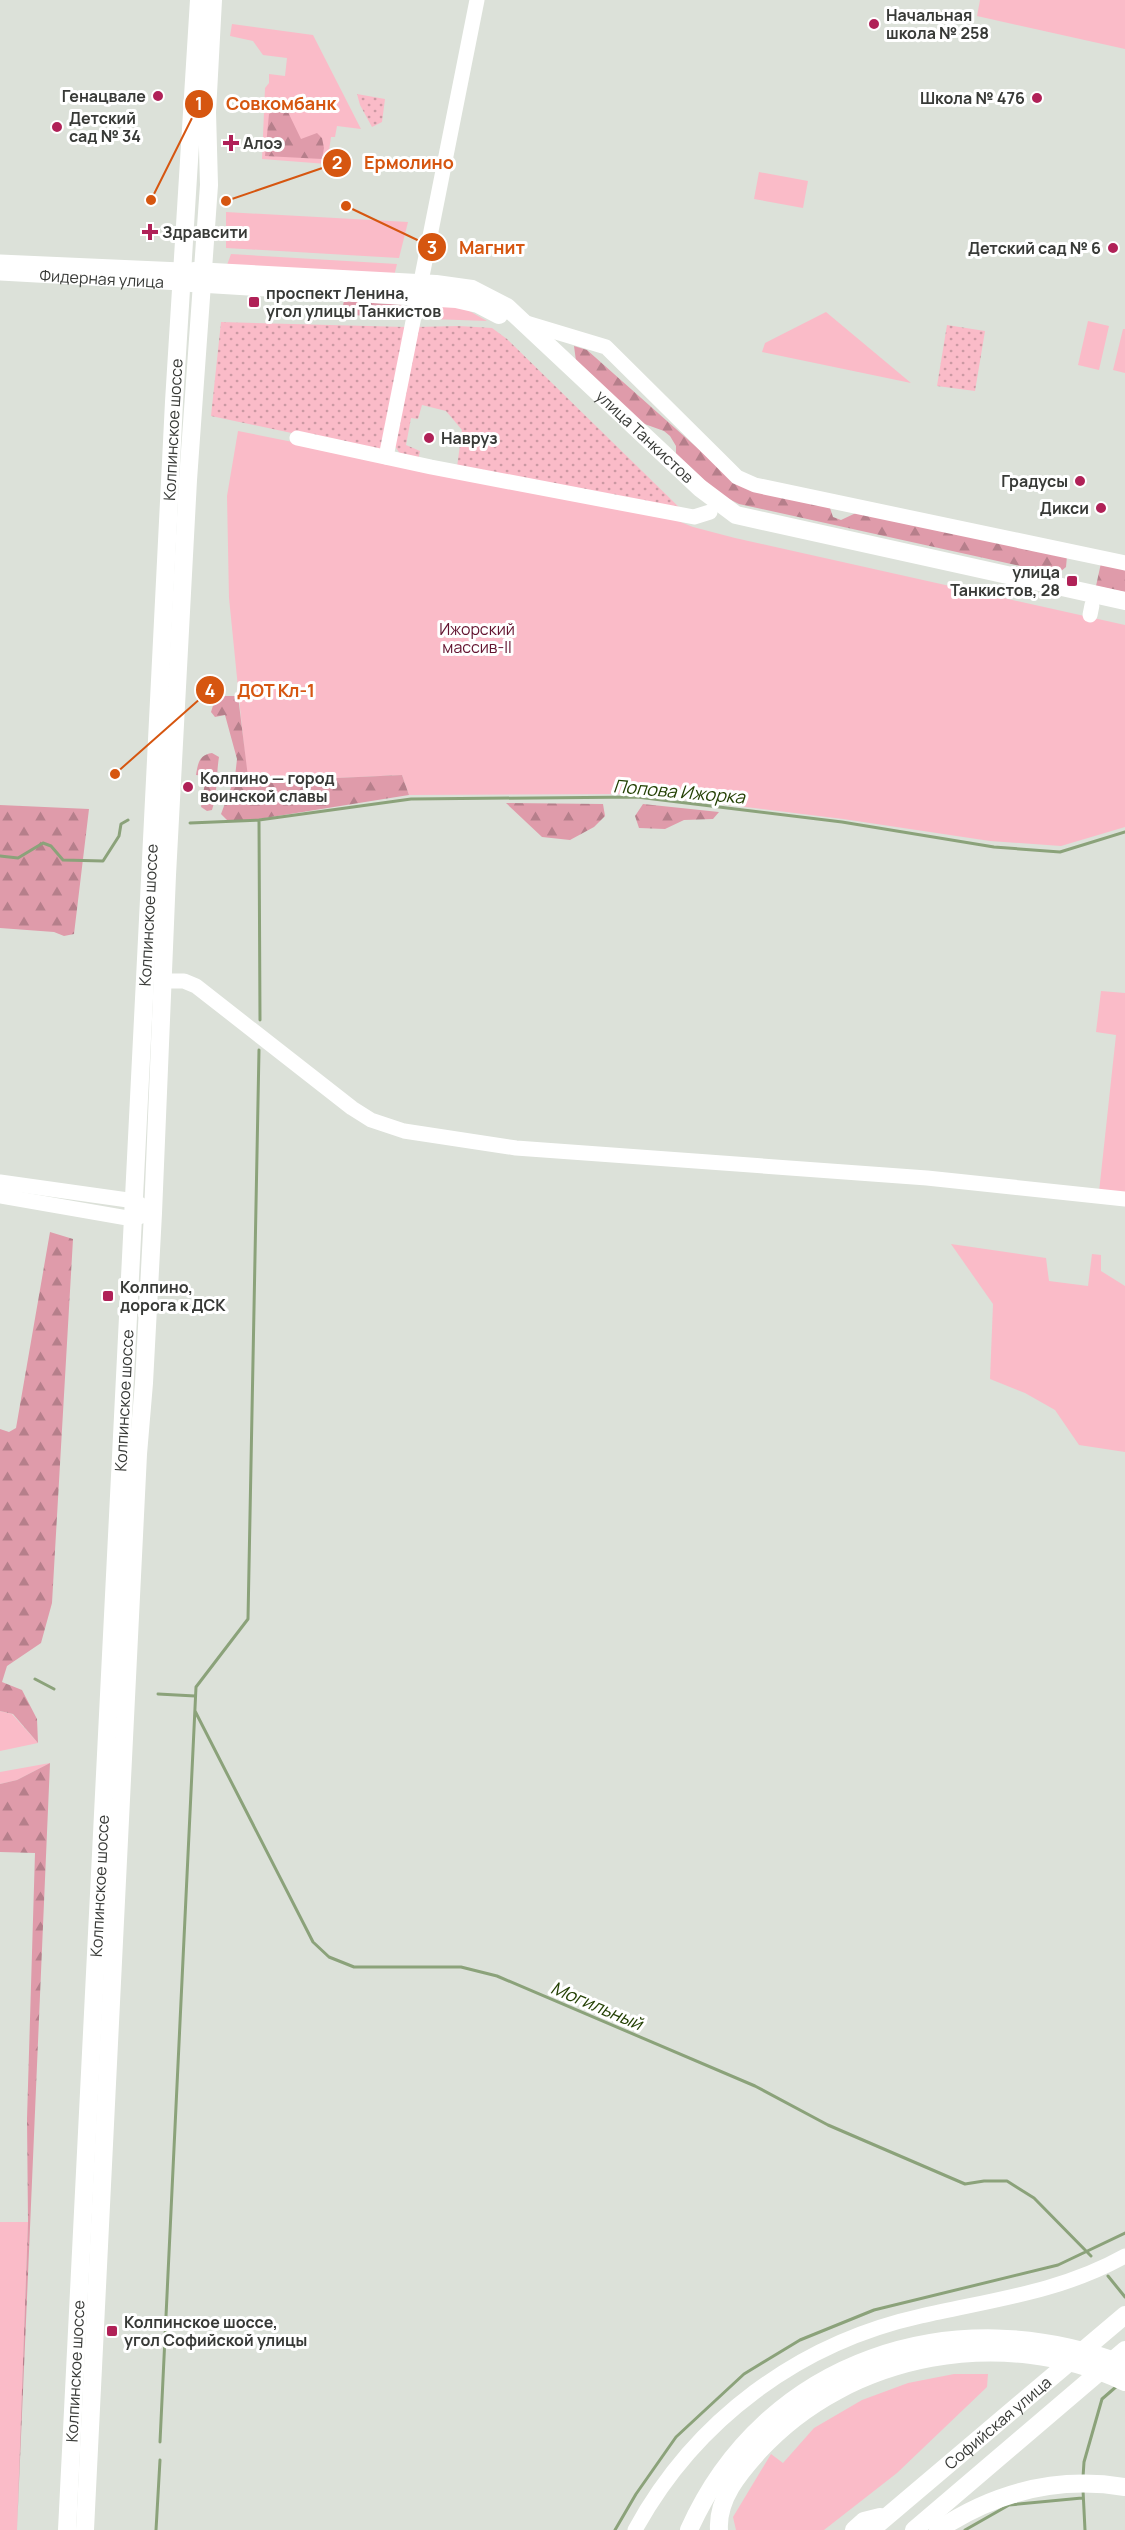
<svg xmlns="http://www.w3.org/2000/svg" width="1125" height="2530" font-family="Manrope,sans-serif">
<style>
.green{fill:#fabbc8}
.forest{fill:url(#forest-firs)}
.park{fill:url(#park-dots)}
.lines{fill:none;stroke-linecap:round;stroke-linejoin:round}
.stream{stroke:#8ba27a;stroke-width:3}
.minor{stroke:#fff;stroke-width:15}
.major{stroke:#fff;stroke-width:18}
.poi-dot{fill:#b02157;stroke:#fff;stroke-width:2}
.labels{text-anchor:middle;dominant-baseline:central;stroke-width:6;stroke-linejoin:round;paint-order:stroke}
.poi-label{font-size:16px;font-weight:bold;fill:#383a37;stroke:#fff;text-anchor:start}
.street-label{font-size:16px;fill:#383a37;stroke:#fff}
.park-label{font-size:16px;fill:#62132f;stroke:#fff}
.water-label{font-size:18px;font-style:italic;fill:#244104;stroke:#fff}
.leader{fill:none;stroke:#d65610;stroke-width:2}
.callout-dot{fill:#d65610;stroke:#fff;stroke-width:2}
.mark-label{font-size:18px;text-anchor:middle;font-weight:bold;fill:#fff}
.callout-label{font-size:18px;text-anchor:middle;font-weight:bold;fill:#d65610;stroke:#fff;stroke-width:6;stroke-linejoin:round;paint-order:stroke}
</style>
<defs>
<pattern id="forest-firs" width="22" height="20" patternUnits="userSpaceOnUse" patternTransform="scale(1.5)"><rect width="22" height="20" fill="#df9baa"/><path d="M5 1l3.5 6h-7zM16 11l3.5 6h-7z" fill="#b67f8b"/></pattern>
<pattern id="park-dots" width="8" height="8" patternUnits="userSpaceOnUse" patternTransform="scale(1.5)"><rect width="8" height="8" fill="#fabbc8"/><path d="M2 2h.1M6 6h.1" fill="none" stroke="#cb99a3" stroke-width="1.8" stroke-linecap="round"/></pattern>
</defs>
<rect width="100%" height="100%" fill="#dce1d9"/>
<!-- green -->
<path class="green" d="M 980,0 L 1125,0 L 1125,49 L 977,16 Z
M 232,24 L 313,35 L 361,129 L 337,126 L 335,137 L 331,137 L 327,164 L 262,159 L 265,88 L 269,83 L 269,74 L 285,76 L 287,58 L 263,55 L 253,41 L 230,36 Z
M 759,172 L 808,181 L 803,208 L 754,199 Z
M 226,212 L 408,222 L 399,258 L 226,248 Z
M 231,254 L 397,264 L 394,276 L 227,265 Z
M 433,305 L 464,308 L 487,321 L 432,319 Z
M 826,312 L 911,383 L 762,352 L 765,343 Z
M 1088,321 L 1109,326 L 1099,370 L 1078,365 Z
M 1123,329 L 1125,329 L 1125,373 L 1113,370 Z
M 238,431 L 668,517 L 693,527 L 735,538 L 1125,625 L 1125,827 L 1061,846 L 990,841 L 843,819 L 638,794 L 409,795 L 402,775 L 336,778 L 247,777 L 229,598 L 227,496 Z
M 1101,991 L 1125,993 L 1125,1192 L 1099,1192 L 1116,1035 L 1096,1032 Z
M 951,1244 L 1046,1258 L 1049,1281 L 1088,1286 L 1092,1254 L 1101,1255 L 1101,1271 L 1125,1286 L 1125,1452 L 1079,1445 L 1055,1410 L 1025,1393 L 990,1379 L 993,1304 Z
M 0,1711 L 12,1714 L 38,1743 L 0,1751 Z
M 50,1763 L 17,1780 L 0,1784 L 0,1772 Z
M 0,2222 L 28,2222 L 17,2530 L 0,2530 Z
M 954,2374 L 988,2374 L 987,2387 L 897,2473 L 824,2530 L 736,2530 L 733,2517 L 771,2454 L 783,2463 L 814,2428 L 862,2400 L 908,2383 Z"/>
<!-- forest -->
<path class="forest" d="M 280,108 L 287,110 L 301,139 L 317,133 L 322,138 L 324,148 L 322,159 L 265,156 L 269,114 Z
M 344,301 L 403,305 L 409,308 L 409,316 L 403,319 L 341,314 Z
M 574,346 L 587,350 L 729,476 L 830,508 L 833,517 L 841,520 L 858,512 L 1067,556 L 1066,567 L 1060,572 L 1052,573 L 739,504 L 719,494 L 676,454 L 676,446 L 670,436 L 664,431 L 639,422 L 576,361 Z
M 1101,563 L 1125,568 L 1125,592 L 1096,586 Z
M 216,696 L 238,696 L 248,777 L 336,778 L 402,775 L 409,795 L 253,820 L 227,820 L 221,814 L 235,777 L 237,759 L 225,715 L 215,717 L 211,712 Z
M 212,753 L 219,757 C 216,775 218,792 212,810 L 207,811 L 201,807 L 206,776 L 196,775 C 198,763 199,755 212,753 Z
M 506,803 L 603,804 L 605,816 L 594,827 L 570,840 L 542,837 Z
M 643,804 L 719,812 L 713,819 L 684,820 L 665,829 L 639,828 L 635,816 Z
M 0,805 L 89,809 L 74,934 L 64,936 L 54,932 L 0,928 Z
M 50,1232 L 73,1239 L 52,1603 L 41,1643 L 7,1666 L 2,1682 L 22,1690 L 37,1719 L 38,1743 L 13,1714 L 0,1711 L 0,1429 L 9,1432 L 16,1428 Z
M 50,1763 L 17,2530 L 28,2222 L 27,2119 L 35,1853 L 0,1852 L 0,1784 L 17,1780 Z"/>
<!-- park -->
<path class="park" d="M 357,94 L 385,99 L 382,122 L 372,127 L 360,105 Z
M 221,322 L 406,327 L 381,452 L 211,416 Z
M 947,325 L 985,331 L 975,391 L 937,386 Z
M 459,326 L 492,328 L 507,339 L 686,514 L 457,467 L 462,430 L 446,411 L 422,405 L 418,419 L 411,418 L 406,445 L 420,451 L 418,461 L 402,457 L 393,443 L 415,327 Z"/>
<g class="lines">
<!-- stream -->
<path class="stream" d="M 259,821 L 260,1020
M 190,823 L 259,820 L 411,799 L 637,797 L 842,822 L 994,847 L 1060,852 L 1125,832
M 0,856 L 18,858 L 43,843 L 51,846 L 63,860 L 103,861 L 119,836 L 121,824 L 128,820
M 35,1679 L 54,1689
M 158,1694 L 195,1696
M 195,1711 L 313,1942 L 329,1957 L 354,1967 L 461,1967 L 497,1976 L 755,2086 L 828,2125 L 965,2184 L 984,2181 L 1007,2181 L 1034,2198 L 1091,2256
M 1108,2276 L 1125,2297
M 160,2442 L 196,1687 L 248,1619 L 259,1050
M 1083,2477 L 1084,2462 L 1102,2399 L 1117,2386
M 1083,2490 L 1085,2530
M 156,2530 L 160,2460
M 615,2530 L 636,2494 L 676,2437 L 744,2374 L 800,2340 L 874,2310 L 1058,2265 L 1125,2233
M 965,2530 L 1009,2505 L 1082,2498"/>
<!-- minor -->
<g class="minor">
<path d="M 0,262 L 181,270"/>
<path id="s1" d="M 0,273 L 181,283"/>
<path d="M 523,322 L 606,347 L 722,462 L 737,477 L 755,485 L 1125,563"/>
<path d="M 297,438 L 431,467 L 694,517 L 710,512"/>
<path d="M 386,457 L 477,0"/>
<path d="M 1090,615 L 1092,605"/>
<path d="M 164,981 L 184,981 L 196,986 L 352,1108 L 371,1120 L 404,1131 L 516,1148 L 927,1178 L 1125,1199"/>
<path d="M 0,1182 L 135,1201 L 153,1213"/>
<path d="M 0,1196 L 133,1219 L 142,1216"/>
<path d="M 635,2530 C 695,2420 799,2343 921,2316 C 991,2300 1061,2292 1125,2256"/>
</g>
<!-- major -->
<g class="major">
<path id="s2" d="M 194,271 L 436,284 L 472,289 L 507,307 L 700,488 L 736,515 L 1125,601"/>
<path d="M 191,283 L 456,299 L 478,304 L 499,315"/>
<path id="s3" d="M 67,2530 L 174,402 L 199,0"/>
<path d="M 85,2530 L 138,1454 L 144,1383 L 153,1213 L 167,875 L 188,480 L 209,185 L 207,112 L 213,0"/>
<path d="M 689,2530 C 765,2359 956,2298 1125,2365"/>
<path d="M 719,2530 C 717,2499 739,2473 759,2451 C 850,2352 1004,2325 1125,2382"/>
<path d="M 854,2530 L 864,2521 L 880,2517"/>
<path id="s4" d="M 871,2530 L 1125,2315"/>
<path d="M 914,2530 L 1125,2350"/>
<path d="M 938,2530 C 995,2492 1057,2476 1125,2487"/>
</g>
</g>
<!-- markers -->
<g class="poi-dot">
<circle cx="874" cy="24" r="6"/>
<circle cx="158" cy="96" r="6"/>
<circle cx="1037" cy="98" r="6"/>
<circle cx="57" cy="127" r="6"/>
<path d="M228 134h6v6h6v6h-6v6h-6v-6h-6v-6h6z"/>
<path d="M147 223h6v6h6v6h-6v6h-6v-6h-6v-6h6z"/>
<circle cx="1113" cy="248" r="6"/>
<rect x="248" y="296" width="12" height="12" rx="3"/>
<circle cx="429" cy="438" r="6"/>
<circle cx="1080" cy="481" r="6"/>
<circle cx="1101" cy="508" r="6"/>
<rect x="1066" y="575" width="12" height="12" rx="3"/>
<circle cx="188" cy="787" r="6"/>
<rect x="102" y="1290" width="12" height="12" rx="3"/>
<rect x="106" y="2325" width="12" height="12" rx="3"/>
</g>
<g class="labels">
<!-- poi labels -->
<g class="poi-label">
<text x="886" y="15">Начальная<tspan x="886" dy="18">школа № 258</tspan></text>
<text x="146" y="96" text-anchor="end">Генацвале</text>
<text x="1025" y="98" text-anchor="end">Школа № 476</text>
<text x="69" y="118">Детский<tspan x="69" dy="18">сад № 34</tspan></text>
<text x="243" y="143">Алоэ</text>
<text x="162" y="232">Здравсити</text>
<text x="1101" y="248" text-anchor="end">Детский сад № 6</text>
<text x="266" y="293">проспект Ленина,<tspan x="266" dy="18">угол улицы Танкистов</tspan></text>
<text x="441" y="438">Навруз</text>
<text x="1068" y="481" text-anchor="end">Градусы</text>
<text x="1089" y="508" text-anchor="end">Дикси</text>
<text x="1060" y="572" text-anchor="end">улица<tspan x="1060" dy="18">Танкистов, 28</tspan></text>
<text x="200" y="778">Колпино — город<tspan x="200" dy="18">воинской славы</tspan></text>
<text x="120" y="1287">Колпино,<tspan x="120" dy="18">дорога к ДСК</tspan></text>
<text x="124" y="2322">Колпинское шоссе,<tspan x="124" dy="18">угол Софийской улицы</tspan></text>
</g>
<!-- street labels -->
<g class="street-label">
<text stroke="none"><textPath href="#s1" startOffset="102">Фидерная улица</textPath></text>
<text stroke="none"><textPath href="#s3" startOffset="2103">Колпинское шоссе</textPath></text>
<text stroke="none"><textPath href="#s2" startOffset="507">улица Танкистов</textPath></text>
<text stroke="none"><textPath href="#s3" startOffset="1617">Колпинское шоссе</textPath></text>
<text stroke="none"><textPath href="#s3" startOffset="1131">Колпинское шоссе</textPath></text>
<text stroke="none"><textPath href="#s3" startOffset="645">Колпинское шоссе</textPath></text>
<text stroke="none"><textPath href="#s3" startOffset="159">Колпинское шоссе</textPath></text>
<text stroke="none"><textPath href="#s4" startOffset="166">Софийская улица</textPath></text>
</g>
<!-- park labels -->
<g class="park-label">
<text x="477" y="629">Ижорский<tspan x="477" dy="18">массив-II</tspan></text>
</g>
<!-- water labels -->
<g class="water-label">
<text transform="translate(679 791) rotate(5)">Попова Ижорка</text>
<text transform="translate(597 2005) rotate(23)">Могильный</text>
</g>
</g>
<!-- callouts -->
<path class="leader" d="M151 200L199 104M226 201L337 163M346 206L432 247M115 774L210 690"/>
<g class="callout-dot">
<circle cx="151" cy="200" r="6"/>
<circle cx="226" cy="201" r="6"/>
<circle cx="346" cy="206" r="6"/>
<circle cx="115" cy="774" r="6"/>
<circle cx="199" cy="104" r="15"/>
<circle cx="337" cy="163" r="15"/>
<circle cx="432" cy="247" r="15"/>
<circle cx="210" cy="690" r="15"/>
</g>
<g class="mark-label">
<text x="199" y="110">1</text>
<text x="337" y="169">2</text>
<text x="432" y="254">3</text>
<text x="210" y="697">4</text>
</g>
<g class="callout-label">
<text x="281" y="110">Совкомбанк</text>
<text x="409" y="169">Ермолино</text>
<text x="492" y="254">Магнит</text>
<text x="276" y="697">ДОТ Кл-1</text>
</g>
</svg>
